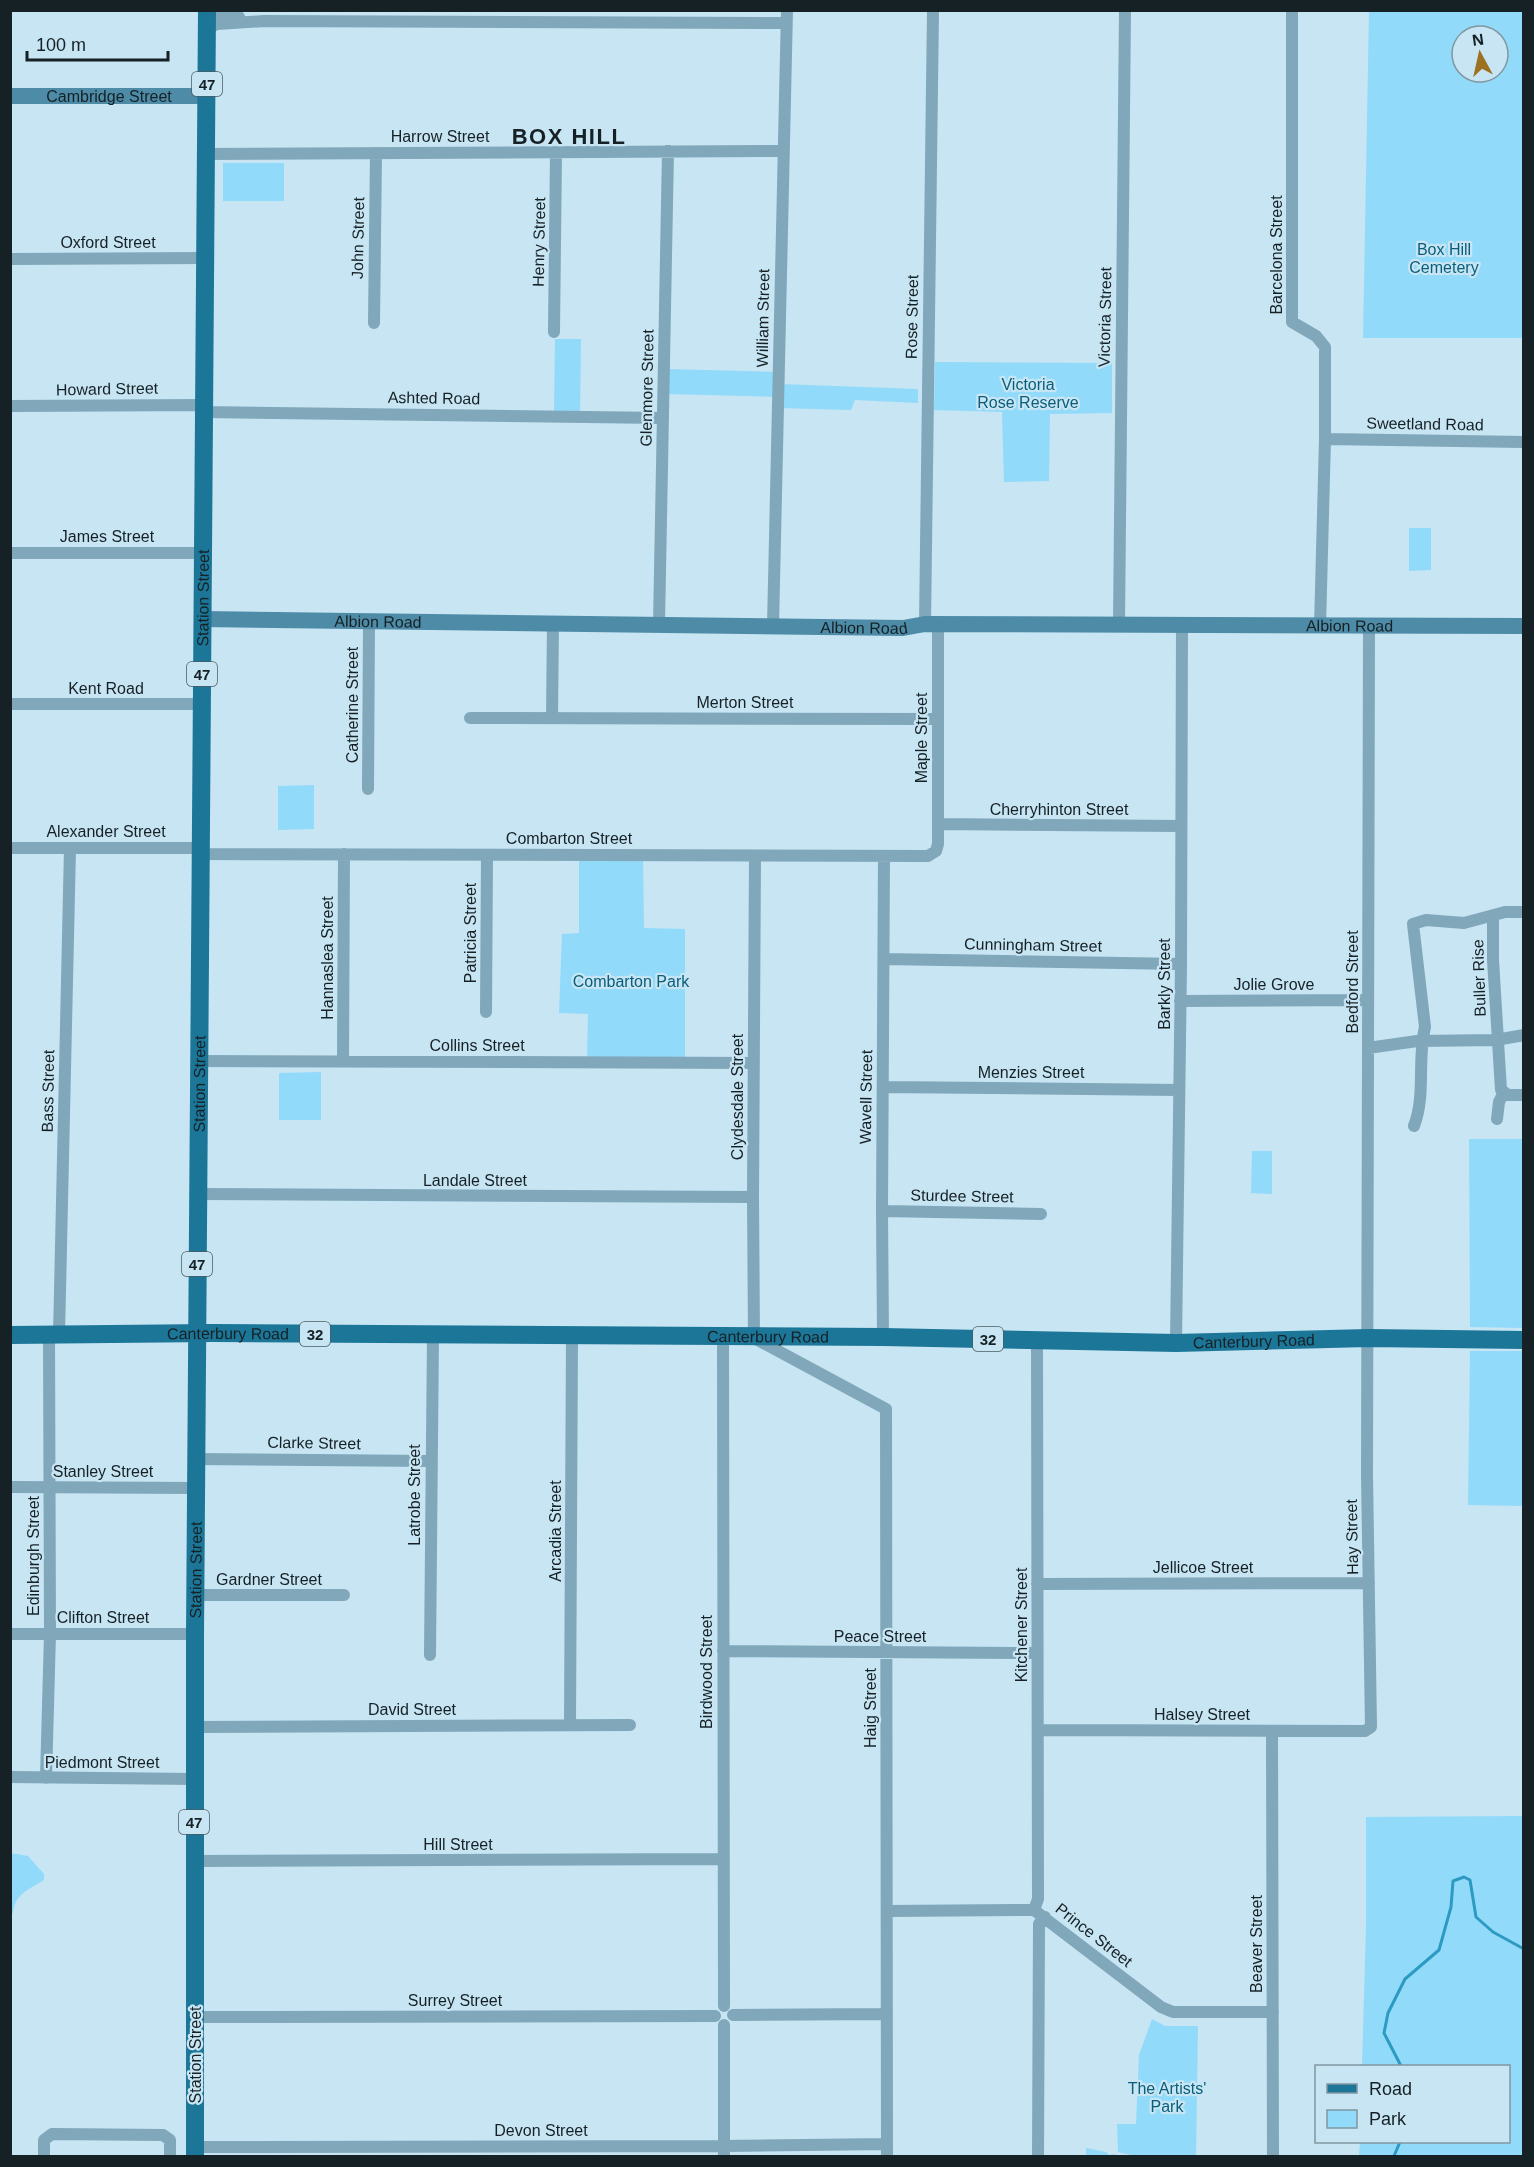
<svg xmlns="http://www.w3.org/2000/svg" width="1534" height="2167" font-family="Arial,sans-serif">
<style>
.green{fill:#92dafa;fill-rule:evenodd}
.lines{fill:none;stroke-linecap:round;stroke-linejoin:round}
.stream{stroke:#2d9ac3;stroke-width:3}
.street{stroke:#80a7ba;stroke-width:12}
.secondary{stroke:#4d8ba7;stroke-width:16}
.primary{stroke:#1c7698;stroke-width:18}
.labels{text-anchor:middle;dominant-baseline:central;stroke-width:4.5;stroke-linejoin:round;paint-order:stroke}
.shield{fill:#c7e5f3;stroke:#4b5c64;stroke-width:1.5}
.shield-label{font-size:15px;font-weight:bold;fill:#162126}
.street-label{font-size:16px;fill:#162126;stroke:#c7e5f3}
.park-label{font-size:16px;fill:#0a5e7b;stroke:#c7e5f3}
.district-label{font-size:22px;font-weight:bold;letter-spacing:1.5px;fill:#162126;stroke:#c7e5f3}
</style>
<rect width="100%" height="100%" fill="#c7e5f3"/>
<!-- green -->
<path class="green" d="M 1369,11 L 1523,11 L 1523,338 L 1363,338 ZM 1462,36 L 1498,36 L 1498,72 L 1462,72 Z
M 223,163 L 284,163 L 284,201 L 223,201 Z
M 555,339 L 581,339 L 580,414 L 554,413 Z
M 935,362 L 1112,363 L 1112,413 L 1050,414 L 1049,481 L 1004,482 L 1002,412 L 934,410 Z
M 667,369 L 779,372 L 779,384 L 918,389 L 918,403 L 855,400 L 851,410 L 778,408 L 778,397 L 667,394 Z
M 1409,528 L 1431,528 L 1431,570 L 1409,571 Z
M 314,785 L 314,829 L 278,830 L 278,786 Z
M 579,855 L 643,855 L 644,928 L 685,929 L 685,1063 L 587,1062 L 588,1014 L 559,1013 L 562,934 L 579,933 Z
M 321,1072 L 321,1120 L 279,1120 L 279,1073 Z
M 1469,1139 L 1523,1139 L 1523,1328 L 1470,1327 Z
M 1252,1151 L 1272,1151 L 1272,1194 L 1251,1193 Z
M 1470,1351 L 1523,1351 L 1523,1506 L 1468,1505 Z
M 1523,1816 L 1523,2156 L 1359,2156 L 1360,2142 L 1508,2142 L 1508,2066 L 1362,2066 L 1366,1926 L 1366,1817 Z
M 10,1853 L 28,1856 L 44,1874 L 44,1880 C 29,1890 15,1893 13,1913 L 11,1914 Z
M 1152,2019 L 1165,2026 L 1198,2026 L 1196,2156 L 1135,2156 L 1118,2152 L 1117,2124 L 1136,2124 L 1139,2055 Z
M 1086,2148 L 1106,2152 L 1109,2155 L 1114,2154 L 1119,2156 L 1086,2156 Z"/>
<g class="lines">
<!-- stream -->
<path class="stream" d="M 1401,2066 L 1384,2033 L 1388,2013 L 1405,1979 L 1439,1950 L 1451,1907 L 1453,1881 L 1464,1877 L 1470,1880 L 1476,1917 L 1493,1932 L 1524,1949
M 1394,2156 L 1400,2142"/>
<!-- street -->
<path class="street" d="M 212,10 L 216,14 L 239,17
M 1292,10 L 1292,322 L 1316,336 L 1325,347 L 1325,439 L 1320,627
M 207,29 L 217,24 L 264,21 L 786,23
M 205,154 L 783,151
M 10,259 L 205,258
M 374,323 L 376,153
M 554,332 L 556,152
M 10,406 L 204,405
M 204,412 L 663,418
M 1325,439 L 1524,442
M 10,553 L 203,553
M 659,624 L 668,151
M 925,624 L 933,10
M 1119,624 L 1125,10
M 773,626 L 787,10
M 10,704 L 202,704
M 470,718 L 937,719
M 552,718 L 553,622
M 368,789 L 369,621
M 938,824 L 1180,826
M 10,848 L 201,848
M 201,854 L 928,856 L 936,851 L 938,844 L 938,626
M 755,856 L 753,1197 L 754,1338 L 886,1409 L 887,2156
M 1493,916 L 1493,960 L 1501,1090 L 1504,1092 L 1499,1102 L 1497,1119
M 884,959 L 1181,964
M 1180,1001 L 1368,1000
M 486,1012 L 487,855
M 1368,1048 L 1417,1041 L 1496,1040 L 1524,1035
M 199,1061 L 754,1063
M 343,1061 L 344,854
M 883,1087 L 1179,1090
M 1504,1092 L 1508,1095 L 1524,1095
M 1414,1126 C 1426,1095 1417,1060 1425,1027 L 1413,924 L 1426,920 L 1464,923 L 1505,912 L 1524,912
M 198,1194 L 753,1197
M 882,1211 L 1041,1214
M 59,1335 L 70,848
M 723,1337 L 724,2006
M 883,1337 L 882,1211 L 884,856
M 1176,1343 L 1181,964 L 1182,625
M 196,1459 L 431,1461
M 10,1487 L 196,1488
M 1037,1584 L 1369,1583
M 195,1595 L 344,1595
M 10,1634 L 195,1634
M 723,1651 L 1037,1653
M 430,1655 L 433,1335
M 570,1725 L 572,1336
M 194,1727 L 630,1725
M 1038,1730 L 1365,1731 L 1371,1727 L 1367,1475 L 1369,626
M 1272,1731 L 1273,2156
M 10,1777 L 194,1779
M 46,1778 L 50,1634 L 49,1335
M 194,1861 L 723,1859
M 1034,1910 L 1038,1899 L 1037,1340
M 887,1911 L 1034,1910 L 1161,2007 L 1173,2012 L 1273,2012
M 733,2015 L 887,2014
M 195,2017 L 715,2016
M 724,2025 L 724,2156
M 195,2147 L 724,2146 L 887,2144
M 44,2156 L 44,2140 L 52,2134 L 163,2135 L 170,2140 L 170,2156
M 1038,2156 L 1039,1924 L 1045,1917"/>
<!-- secondary -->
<g class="secondary">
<path id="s1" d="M 10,96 L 206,96"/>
<path id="s2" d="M 202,619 L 903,628 L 925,624 L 1524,626"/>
</g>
<!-- primary -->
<g class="primary">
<path id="s3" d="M 10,1335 L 212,1333 L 883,1337 L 1176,1343 L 1368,1338 L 1524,1340"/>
<path id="s4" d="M 195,2156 L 195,1634 L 207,10"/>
</g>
</g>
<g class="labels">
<!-- shield labels -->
<g class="shield">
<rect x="192" y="72" width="30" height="24" rx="4.5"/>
<rect x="187" y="662" width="30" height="24" rx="4.5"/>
<rect x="182" y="1252" width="30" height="24" rx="4.5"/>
<rect x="300" y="1322" width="30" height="24" rx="4.5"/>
<rect x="973" y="1327" width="30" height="24" rx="4.5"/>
<rect x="179" y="1810" width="30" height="24" rx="4.5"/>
</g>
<g class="shield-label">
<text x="207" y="84">47</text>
<text x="202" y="674">47</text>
<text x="197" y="1264">47</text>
<text x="315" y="1334">32</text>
<text x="988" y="1339">32</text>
<text x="194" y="1822">47</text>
</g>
<!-- street labels -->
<g class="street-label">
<text stroke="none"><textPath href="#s1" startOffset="99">Cambridge Street</textPath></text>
<text x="440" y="136">Harrow Street</text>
<text transform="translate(358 238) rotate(-89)">John Street</text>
<text x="108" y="242">Oxford Street</text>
<text transform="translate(539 242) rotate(-89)">Henry Street</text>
<text transform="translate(1276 255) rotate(-90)">Barcelona Street</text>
<text transform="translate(912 317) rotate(-89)">Rose Street</text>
<text transform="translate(1105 317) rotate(-89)">Victoria Street</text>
<text transform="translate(763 318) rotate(-89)">William Street</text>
<text transform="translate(647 388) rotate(-89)">Glenmore Street</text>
<text transform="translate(107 389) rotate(-1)">Howard Street</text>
<text transform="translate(434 398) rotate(1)">Ashted Road</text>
<text transform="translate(1425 424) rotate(1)">Sweetland Road</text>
<text x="107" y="536">James Street</text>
<text stroke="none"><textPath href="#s4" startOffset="1558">Station Street</textPath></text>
<text stroke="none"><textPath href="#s2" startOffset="176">Albion Road</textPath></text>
<text stroke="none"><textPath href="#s2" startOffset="662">Albion Road</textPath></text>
<text stroke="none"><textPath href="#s2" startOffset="1148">Albion Road</textPath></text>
<text x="106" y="688">Kent Road</text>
<text x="745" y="702">Merton Street</text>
<text transform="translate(352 705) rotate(-90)">Catherine Street</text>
<text transform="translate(921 738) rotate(-90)">Maple Street</text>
<text x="1059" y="809">Cherryhinton Street</text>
<text x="106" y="831">Alexander Street</text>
<text x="569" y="838">Combarton Street</text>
<text transform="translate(470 933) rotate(-90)">Patricia Street</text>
<text transform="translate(1033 945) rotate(1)">Cunningham Street</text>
<text transform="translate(327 958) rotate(-90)">Hannaslea Street</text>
<text transform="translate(1479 978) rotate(-92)">Buller Rise</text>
<text transform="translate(1352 982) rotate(-90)">Bedford Street</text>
<text transform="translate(1164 984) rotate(-90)">Barkly Street</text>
<text x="1274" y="984">Jolie Grove</text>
<text x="477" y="1045">Collins Street</text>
<text x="1031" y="1072">Menzies Street</text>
<text stroke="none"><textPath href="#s4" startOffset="1072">Station Street</textPath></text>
<text transform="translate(48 1091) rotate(-89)">Bass Street</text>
<text transform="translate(737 1097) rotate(-90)">Clydesdale Street</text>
<text transform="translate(866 1097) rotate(-89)">Wavell Street</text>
<text x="475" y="1180">Landale Street</text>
<text transform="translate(962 1196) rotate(1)">Sturdee Street</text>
<text stroke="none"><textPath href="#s3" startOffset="218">Canterbury Road</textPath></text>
<text stroke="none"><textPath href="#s3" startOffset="758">Canterbury Road</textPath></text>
<text stroke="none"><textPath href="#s3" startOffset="1244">Canterbury Road</textPath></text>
<text transform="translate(314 1443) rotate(1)">Clarke Street</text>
<text x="103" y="1471">Stanley Street</text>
<text transform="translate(414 1495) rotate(-90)">Latrobe Street</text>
<text transform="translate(555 1531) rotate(-90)">Arcadia Street</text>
<text transform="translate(1352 1537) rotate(-91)">Hay Street</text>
<text transform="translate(33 1556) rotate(-90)">Edinburgh Street</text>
<text x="1203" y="1567">Jellicoe Street</text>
<text stroke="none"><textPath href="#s4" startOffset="586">Station Street</textPath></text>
<text x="269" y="1579">Gardner Street</text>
<text x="103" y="1617">Clifton Street</text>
<text transform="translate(1021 1625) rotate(-90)">Kitchener Street</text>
<text x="880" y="1636">Peace Street</text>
<text transform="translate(706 1672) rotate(-90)">Birdwood Street</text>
<text transform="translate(870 1708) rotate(-90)">Haig Street</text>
<text x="412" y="1709">David Street</text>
<text x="1202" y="1714">Halsey Street</text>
<text x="102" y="1762">Piedmont Street</text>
<text x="458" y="1844">Hill Street</text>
<text transform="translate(1094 1935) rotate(38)">Prince Street</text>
<text transform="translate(1256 1944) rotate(-90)">Beaver Street</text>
<text x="455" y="2000">Surrey Street</text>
<text transform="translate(195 2055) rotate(-90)">Station Street</text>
<text x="541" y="2130">Devon Street</text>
</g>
<!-- park labels -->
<g class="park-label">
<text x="1444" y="249">Box Hill<tspan x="1444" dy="18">Cemetery</tspan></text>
<text x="1028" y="384">Victoria<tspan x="1028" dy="18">Rose Reserve</tspan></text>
<text x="631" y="981">Combarton Park</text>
<text x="1167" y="2088">The Artists'<tspan x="1167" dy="18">Park</tspan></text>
</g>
<!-- district labels -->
<g class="district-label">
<text x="569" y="136">BOX HILL</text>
</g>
</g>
<!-- border -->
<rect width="1534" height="2167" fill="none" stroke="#162126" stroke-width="24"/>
<!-- legend -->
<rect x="1315" y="2065" width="195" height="78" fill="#c7e5f3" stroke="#8097a1" stroke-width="1.5"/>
<rect x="1327" y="2084" width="30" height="9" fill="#1c7698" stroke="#8097a1" stroke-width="1.5"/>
<text x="1369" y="2095" font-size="18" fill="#162126">Road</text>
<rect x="1327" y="2110" width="30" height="18" fill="#92dafa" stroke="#8097a1" stroke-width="1.5"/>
<text x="1369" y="2125" font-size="18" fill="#162126">Park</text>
<!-- north arrow -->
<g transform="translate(1480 54) rotate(352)"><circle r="28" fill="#c7e5f3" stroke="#8097a1" stroke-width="1.5"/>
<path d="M0-4.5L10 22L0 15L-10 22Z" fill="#9c711f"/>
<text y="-9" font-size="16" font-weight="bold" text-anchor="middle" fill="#162126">N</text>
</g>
<!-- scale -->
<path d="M27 51v9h141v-9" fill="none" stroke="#162126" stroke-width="3"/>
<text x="36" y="51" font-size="18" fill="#162126" stroke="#c7e5f3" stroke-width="4.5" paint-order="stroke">100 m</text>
</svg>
